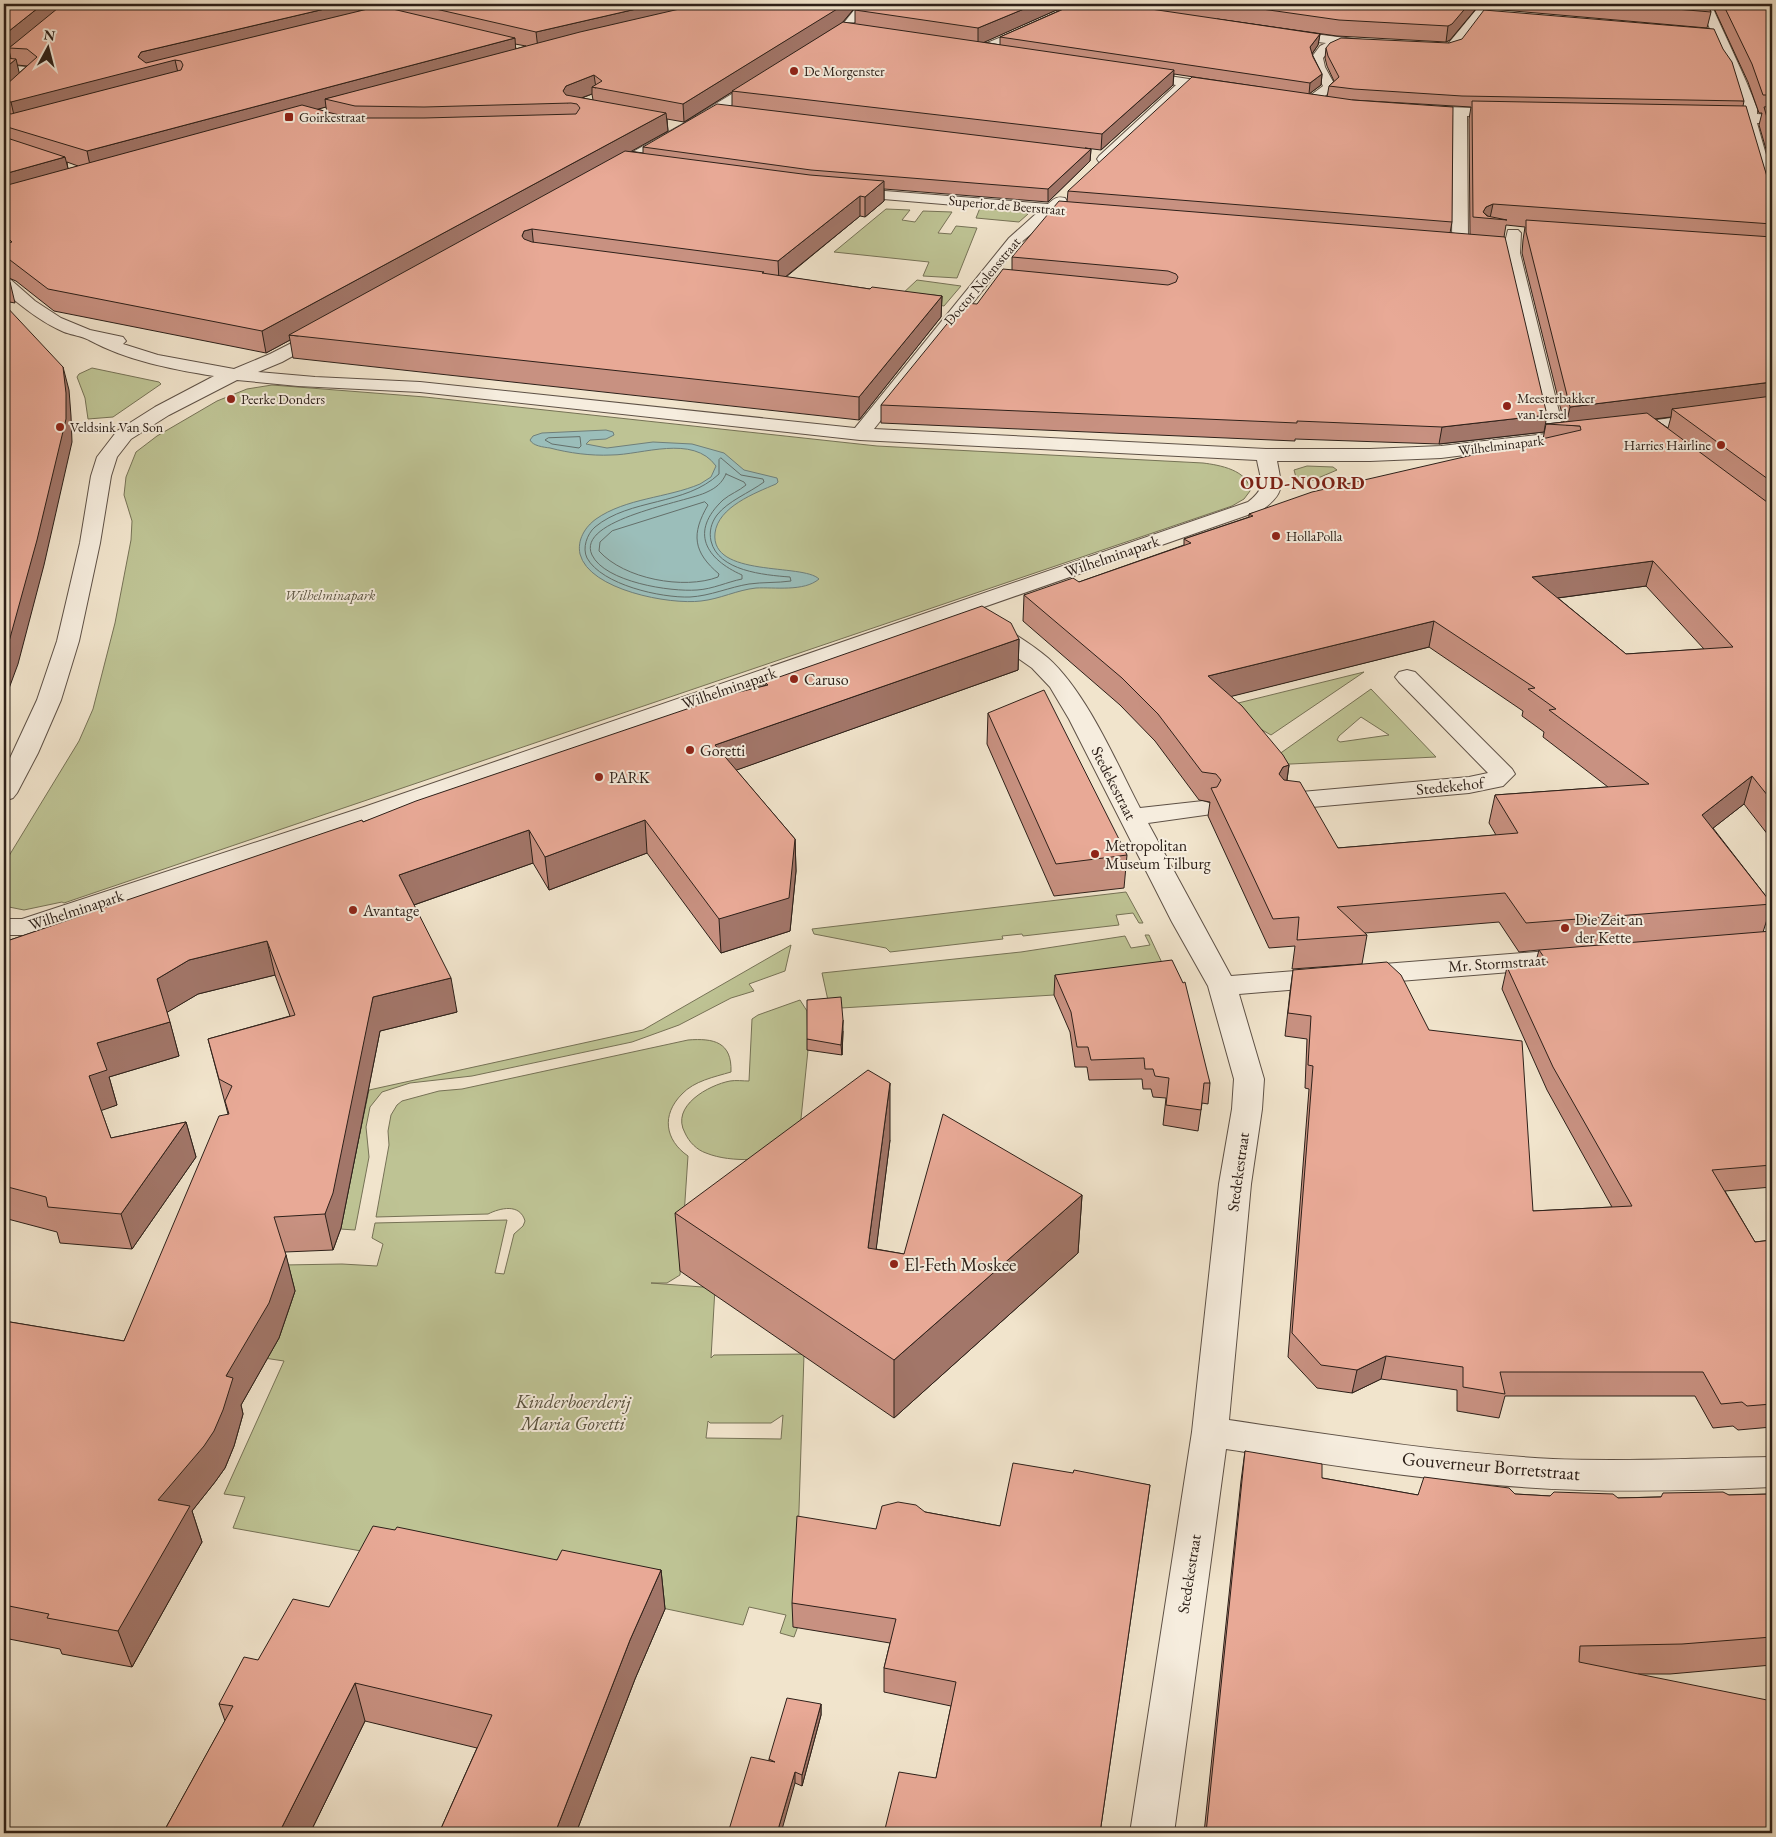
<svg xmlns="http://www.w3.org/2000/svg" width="1776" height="1837" font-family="'EB Garamond',serif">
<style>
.green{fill:#bec394;stroke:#767256;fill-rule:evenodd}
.water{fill:#9bbeba;stroke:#6f7f7a}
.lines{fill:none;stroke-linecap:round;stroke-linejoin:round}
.shore{stroke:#646f6a;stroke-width:1}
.minor-casing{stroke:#5e5146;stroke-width:2}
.minor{fill:#f6edde;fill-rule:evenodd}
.wall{fill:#c89181;stroke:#2d2019;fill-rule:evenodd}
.shaded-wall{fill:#a27669;stroke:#2d2019}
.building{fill:#e8a996;stroke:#2d2019;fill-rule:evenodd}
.poi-dot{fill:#8f2418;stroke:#f6edde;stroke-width:2}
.labels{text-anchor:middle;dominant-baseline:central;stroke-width:4;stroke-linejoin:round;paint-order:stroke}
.far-poi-label{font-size:14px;fill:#2d2019;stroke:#f6edde;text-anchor:start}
.far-street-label{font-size:14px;fill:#2d2019;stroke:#f6edde}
.far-park-label{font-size:14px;font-style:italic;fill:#58513e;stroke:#f6edde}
.street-label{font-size:16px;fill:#2d2019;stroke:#f6edde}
.poi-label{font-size:16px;fill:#2d2019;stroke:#f6edde;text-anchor:start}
.far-district-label{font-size:18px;font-weight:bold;letter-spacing:1px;fill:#7a1f14;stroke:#f6edde}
.near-poi-label{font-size:19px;fill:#2d2019;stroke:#f6edde;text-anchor:start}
.near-park-label{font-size:19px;font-style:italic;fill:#58513e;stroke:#f6edde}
.near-street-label{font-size:19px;fill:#2d2019;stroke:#f6edde}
</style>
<rect width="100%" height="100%" fill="#f1e4cc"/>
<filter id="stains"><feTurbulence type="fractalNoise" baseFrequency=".004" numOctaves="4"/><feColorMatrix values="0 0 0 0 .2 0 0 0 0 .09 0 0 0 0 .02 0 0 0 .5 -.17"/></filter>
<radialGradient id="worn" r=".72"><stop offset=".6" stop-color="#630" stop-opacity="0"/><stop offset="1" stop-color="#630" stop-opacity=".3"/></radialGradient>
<!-- green -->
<path class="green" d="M 980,208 L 1025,212 L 1028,214 L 1019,222 L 976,218 Z
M 886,209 L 910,210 L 902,220 L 915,222 L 923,211 L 952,212 L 938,233 L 951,234 L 956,226 L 977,228 L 957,278 L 923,276 L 929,262 L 834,252 Z
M 917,280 L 961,286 L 944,306 L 905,300 L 900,296 Z
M 92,368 L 159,382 L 161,384 L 113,417 L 88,419 L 85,398 L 77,377 L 79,374 Z
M 272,385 L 425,397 L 877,446 L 1203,463 C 1219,465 1249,470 1250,491 L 1244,499 L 1232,506 L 64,903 L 62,902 L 24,910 L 4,906 L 4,864 L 79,741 L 93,709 L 115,623 L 131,540 L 132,521 L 124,495 L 126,477 L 136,452 L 157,436 L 217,401 L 247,389 Z
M 1307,466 L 1333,467 L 1337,470 L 1311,481 L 1297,481 L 1294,470 Z
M 1364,672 L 1271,735 L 1222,707 Z
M 1371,689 L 1436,757 L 1270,765 L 1268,762 ZM 1361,717 L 1389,735 L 1340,742 L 1337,740 L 1339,736 Z
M 1126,892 L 1143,923 L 1139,923 L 1133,913 L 1116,915 L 1119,925 L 1023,936 L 1022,934 L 1002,936 L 1003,939 L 890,952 L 886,948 L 814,934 L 812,929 Z
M 1145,935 L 1149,935 L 1170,980 L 1054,995 L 841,1008 L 829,1005 L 822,973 L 1021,952 L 1125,936 L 1131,948 L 1150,945 Z
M 791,945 L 785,971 L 749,984 L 754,991 L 731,998 L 679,1025 L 632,1042 L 472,1076 L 410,1083 L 382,1092 L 370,1107 L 366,1127 L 369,1157 L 355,1230 L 340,1229 L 369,1090 L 643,1030 Z
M 800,1000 L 807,1011 L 808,1050 L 797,1158 C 768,1158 733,1164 706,1153 C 697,1150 689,1142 685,1133 C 670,1106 709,1085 730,1081 C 736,1080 743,1081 749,1081 L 752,1019 L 758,1015 Z
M 688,1040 C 714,1038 732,1042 731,1072 C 714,1077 694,1081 682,1094 C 661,1115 665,1140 688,1156 L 680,1275 L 667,1283 L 651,1283 L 715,1288 L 711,1358 L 714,1355 L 804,1354 L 798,1541 L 798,1626 L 794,1637 L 780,1633 L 786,1615 L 749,1607 L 743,1625 L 567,1588 L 233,1528 L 245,1497 L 224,1494 L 284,1361 L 132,1338 L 167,1267 L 342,1264 L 377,1266 L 383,1244 L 372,1238 L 375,1223 L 507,1220 L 495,1273 L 504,1274 L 514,1234 L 523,1226 L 525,1221 C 520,1203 500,1208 488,1214 L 376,1217 L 389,1145 L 388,1131 L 391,1115 L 397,1105 L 402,1101 L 439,1091 L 462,1089 ZM 783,1415 L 781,1439 L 706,1438 L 708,1421 L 710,1423 L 771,1423 Z"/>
<!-- water -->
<path class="water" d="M 606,430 L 613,432 L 614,435 L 606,439 L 590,440 L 586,444 L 607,448 L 653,442 L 692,444 L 724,453 L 744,470 L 777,478 L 778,482 L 776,484 C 755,493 718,507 715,533 C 710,578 803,563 819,579 C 804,592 774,587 756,588 C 737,590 720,599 701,601 C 670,605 589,590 580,554 C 577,540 585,527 596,519 C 626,498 667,498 700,484 L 711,477 L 716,466 C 693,434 642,455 611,455 C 591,456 569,453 550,448 C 543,447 533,446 530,440 L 533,436 L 542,433 Z"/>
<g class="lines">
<!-- shore -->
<path class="shore" d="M 580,437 L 581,446 L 579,448 L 552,444 L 545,440 L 548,438 Z
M 721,458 L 741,475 L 763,479 L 764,482 C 749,493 728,501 717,515 C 711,523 709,532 711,541 C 718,571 764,575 790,577 L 791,581 C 777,583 763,582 749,584 C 730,587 710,596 690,597 C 661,598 602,585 587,558 C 582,548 587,534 595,527 C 630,498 685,506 719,474 L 719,460 Z
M 726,474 L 744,482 L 746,485 C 739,491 730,494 723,500 C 689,532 706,559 742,575 L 742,579 C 727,582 713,589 697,590 C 670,592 605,582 592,555 C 575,519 688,502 707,492 C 716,488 722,483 726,474 Z
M 705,502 L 708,505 C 691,534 693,552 719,574 L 718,577 C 684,590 624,579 599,551 L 600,542 L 612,531 Z"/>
<!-- minor casing -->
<g class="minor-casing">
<path id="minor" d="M 859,4 L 871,4 C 861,17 831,51 814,47 L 812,44 L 814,41 L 843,24 Z
M 1042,4 L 1079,6 L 1081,8 C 1074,14 1049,10 1042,4 Z
M 1481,4 L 1493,4 L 1455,51 L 1422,51 L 1420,48 L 1426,44 L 1448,44 Z
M 1699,4 L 1711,4 C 1726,39 1744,73 1757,109 L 1757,114 L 1772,115 L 1772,123 L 1757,123 L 1772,176 L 1772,203 L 1767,202 L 1765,199 L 1743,122 L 1711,121 L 1704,117 L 1711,113 L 1743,114 L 1743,109 C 1731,73 1714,39 1699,4 Z
M 1035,23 L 1041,27 L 1039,29 L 983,54 L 975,54 L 973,51 L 975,48 Z
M 1282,30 L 1370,41 L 1376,45 C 1364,57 1343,33 1323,58 L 1325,67 L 1336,87 L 1315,104 L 1310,105 L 1303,101 L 1323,86 L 1313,67 L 1311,58 L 1320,46 L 1326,43 L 1278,37 L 1276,34 L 1278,31 Z
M 4,65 L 27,67 L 39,74 L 9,101 L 4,102 L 4,92 L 25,75 L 4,73 Z
M 1136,71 L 1222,84 L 1228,88 L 1222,92 L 1189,87 L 1168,105 L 1109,162 L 1099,162 L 1097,159 L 1099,156 L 1176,85 L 1132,78 L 1130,75 L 1132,72 Z
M 763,75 L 769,79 L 767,82 L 691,131 L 614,174 L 604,174 L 602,171 L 604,168 L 681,125 Z
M 1416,106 L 1506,109 L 1513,113 L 1506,117 L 1467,116 L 1468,240 L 1505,242 L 1508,230 L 1518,230 L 1521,233 L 1520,253 L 1564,432 L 1575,430 L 1582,432 L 1584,436 L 1582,440 L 1441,458 L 1370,461 L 1277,461 C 1282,487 1285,493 1262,510 L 382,817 L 34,933 L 24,935 L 4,935 L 4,919 L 22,919 L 364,807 L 1248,502 C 1267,487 1261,482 1257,460 L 860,440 L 420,392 L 298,386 L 237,380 L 169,415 L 131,439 L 117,457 L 111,476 L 100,543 L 79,641 L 61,700 L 38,753 L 17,793 L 13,798 L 4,801 L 4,771 L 37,700 L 57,641 L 80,543 L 91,476 L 97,457 L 117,431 L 155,407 L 214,376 C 171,369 128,361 89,340 C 82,336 72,335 64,332 C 41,322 22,307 4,291 L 4,277 L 10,279 L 35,301 L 61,318 L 90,330 L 123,337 L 126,341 L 123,344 L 158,355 L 234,369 L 270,354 L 325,326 L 331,327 L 334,331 L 331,335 L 282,362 L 258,372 L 315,377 L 420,382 L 855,428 L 1009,238 L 1038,212 L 847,196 L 842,195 L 840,192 L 842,189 L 847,188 L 1048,204 C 1054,199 1057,196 1065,198 L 1067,201 L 1064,205 L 1096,209 L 1099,212 L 1096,215 L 1091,217 L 1055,214 L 1019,244 L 874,429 L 1266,449 L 1370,449 L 1441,446 L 1546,434 L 1504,251 L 1460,248 L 1454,246 L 1452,243 L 1453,115 L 1411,113 L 1409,110 Z
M 1772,404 L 1772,416 L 1628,436 L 1621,434 L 1619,430 L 1621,426 L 1628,424 Z
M 987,619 L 995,621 C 1012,633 1032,644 1048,658 C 1087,693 1116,762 1140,808 L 1203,801 L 1212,804 L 1216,809 L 1212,814 L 1148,823 L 1231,976 L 1574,949 L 1584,952 L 1588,958 L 1584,964 L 1574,967 L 1239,994 L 1264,1079 L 1262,1109 L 1251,1184 L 1229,1420 C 1337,1436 1444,1453 1553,1459 C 1626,1462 1699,1458 1772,1457 L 1772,1487 C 1689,1491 1606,1493 1522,1487 C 1423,1480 1324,1464 1226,1449 L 1174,1833 L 1130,1833 L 1192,1432 L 1219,1184 L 1232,1109 L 1234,1079 L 1208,986 L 1172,922 L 1069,719 L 1050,687 L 1032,668 L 979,631 L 976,626 L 979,621 Z
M 1407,670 L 1415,672 L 1512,769 L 1515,774 L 1503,786 L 1469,793 L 1290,809 L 1281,806 L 1277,801 L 1281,796 L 1290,793 L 1469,777 L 1488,773 L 1399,682 L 1395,677 L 1399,672 Z"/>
</g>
<!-- minor -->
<use href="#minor" class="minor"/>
</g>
<!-- wall -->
<path class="wall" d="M 4,4 L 858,4 L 842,23 L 855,23 L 855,10 L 860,4 L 1480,4 L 1450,40 L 1446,42 L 1337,36 L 1217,19 L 1320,34 L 1318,45 L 1312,54 L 1322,74 L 1321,85 L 1309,94 L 1327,97 L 1329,86 L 1334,81 L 1327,66 L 1325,58 L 1326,48 L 1744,101 L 1743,106 L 1768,180 L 1772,184 L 1772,840 L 1744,804 L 1713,828 L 1772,904 L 1763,932 L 1772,931 L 1772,1187 L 1725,1191 L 1755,1242 L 1772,1240 L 1772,1427 L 1738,1430 L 1733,1426 L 1713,1428 L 1695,1396 L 1505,1396 L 1499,1418 L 1457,1411 L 1457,1390 L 1381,1379 L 1352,1393 L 1317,1388 L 1288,1357 L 1309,1089 L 1305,1088 L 1307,1039 L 1285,1036 L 1290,992 L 1293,970 L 1429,1030 L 1533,1211 L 1612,1207 L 1547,1090 L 1502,989 L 1507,967 L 1535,965 L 1539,950 L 1519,952 L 1499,922 L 1365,933 L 1367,935 L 1362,964 L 1292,969 L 1295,946 L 1269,948 L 1208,816 L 1210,802 L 1199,800 L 1155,741 L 1120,705 L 1023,621 L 1024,595 L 1079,582 L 1184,545 L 1184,539 L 1249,517 L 1249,514 L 1543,439 L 1546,424 L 1564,422 L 1522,253 L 1523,240 L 1525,227 L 1506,225 L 1504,237 L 1544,432 L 1439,444 L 1295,439 L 1295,441 L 881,423 L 881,405 L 977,304 L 1012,270 L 1012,257 L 1067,202 L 1068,191 L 1267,88 L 1174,74 L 1173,85 L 1101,150 L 1085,148 L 1091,149 L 1090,161 L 1048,202 L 884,189 L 884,201 L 865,217 L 860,216 L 786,277 L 870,289 L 942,296 L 941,317 L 859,420 L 293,358 L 290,340 L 266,353 L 54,311 L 16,281 L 4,276 L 4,58 L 11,59 L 9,50 L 4,55 ZM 1070,4 L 1074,4 L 1000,37 L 1000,45 L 984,42 ZM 359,6 L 369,8 L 359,11 ZM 515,44 L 526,46 L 516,49 ZM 17,65 L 27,66 L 19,73 ZM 732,92 L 732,106 L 643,147 L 643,153 L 630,151 L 668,131 L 667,119 L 684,122 ZM 592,94 L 593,100 L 582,98 ZM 1352,100 L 1471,107 L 1469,119 L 1470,235 L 1450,233 L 1452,222 ZM 326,107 L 327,112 L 317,109 ZM 67,162 L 78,166 L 68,169 ZM 1671,417 L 1668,428 L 1655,419 ZM 1646,586 L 1704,649 L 1626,654 L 1558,598 ZM 1429,647 L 1523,711 L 1522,716 L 1544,732 L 1543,737 L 1608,787 L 1495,795 L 1489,823 L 1496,835 L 1338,848 L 1287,780 L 1289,765 L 1231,696 Z
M 1492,4 L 1707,4 L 1711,12 L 1707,28 L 1491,9 Z
M 1712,4 L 1772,4 L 1772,170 L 1759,125 L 1762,113 L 1759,113 L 1748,82 Z
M 4,276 L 10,282 L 15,303 L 4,301 Z
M 1019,639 L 1018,670 L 736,770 L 795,839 L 796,871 L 790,931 L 721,953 L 647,853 L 549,890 L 533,863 L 414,905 L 457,1012 L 380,1031 L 341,1228 L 333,1250 L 285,1252 L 295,1291 L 279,1338 L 241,1405 L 243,1414 L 234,1446 L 225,1468 L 215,1482 L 192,1511 L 202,1542 L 132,1667 L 62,1654 L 60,1649 L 4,1638 L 4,1321 L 124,1341 L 228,1114 L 208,1039 L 290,1016 L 275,975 L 198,994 L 167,1012 L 179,1056 L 109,1077 L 117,1105 L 101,1110 L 111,1138 L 186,1122 L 196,1157 L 132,1249 L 60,1243 L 57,1232 L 4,1218 L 4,942 L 363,822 L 766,685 L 765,682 Z
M 988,713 L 1127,855 L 1124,888 L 1054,896 L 987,744 Z
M 1055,975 L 1210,1083 L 1208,1104 L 1202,1103 L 1198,1131 L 1163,1125 L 1166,1098 L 1153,1097 L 1151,1089 L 1143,1089 L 1142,1079 L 1089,1080 L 1087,1067 L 1075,1067 L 1070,1032 L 1054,995 Z
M 843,1031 L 842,1055 L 807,1050 L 807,1039 Z
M 890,1140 L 876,1249 L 904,1254 L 1082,1195 L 1078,1253 L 894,1418 L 680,1271 L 675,1213 Z
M 1245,1451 L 1322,1478 L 1418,1495 L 1515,1494 L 1550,1496 L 1618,1498 L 1771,1494 L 1772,1492 L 1772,1665 L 1670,1674 L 1638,1674 L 1772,1833 L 1204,1833 L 1241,1481 Z
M 1073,1473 L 1150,1485 L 1100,1833 L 884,1833 L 936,1778 L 951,1706 L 884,1692 L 884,1668 L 890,1643 L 793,1627 L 792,1603 L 876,1529 L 925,1512 L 1000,1526 Z
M 557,1560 L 661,1570 L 665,1609 L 635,1679 L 576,1833 L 439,1833 L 477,1748 L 365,1721 L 310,1833 L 163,1833 L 225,1721 L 219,1704 L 258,1660 L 329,1607 Z
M 821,1704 L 821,1715 L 802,1786 L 795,1783 L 769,1761 L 769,1759 Z"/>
<!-- shaded-wall -->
<path class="shaded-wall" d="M 43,4 L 59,4 L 60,10 L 9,48 L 9,50 L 4,55 L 4,35 Z
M 346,4 L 358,4 L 360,17 L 175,60 L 179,77 L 15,120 L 11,102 L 138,57 L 141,52 Z
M 658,4 L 726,4 L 538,49 L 536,32 Z
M 844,4 L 858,4 L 842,23 L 684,122 L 683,104 Z
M 1036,4 L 1078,4 L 1070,4 L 978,45 L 978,28 Z
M 1469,4 L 1480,4 L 1450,40 L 1446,42 L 1448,26 Z
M 1320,34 L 1318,45 L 1309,58 L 1310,47 Z
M 515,38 L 516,55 L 325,99 L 326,107 L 91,170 L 87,151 Z
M 16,59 L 20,76 L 4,90 L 4,69 Z
M 1174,70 L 1173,85 L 1101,150 L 1102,134 Z
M 1322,74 L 1321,85 L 1309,94 L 1310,83 Z
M 594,75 L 596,88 L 592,87 L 592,94 L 567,103 L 563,91 L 566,86 Z
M 666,113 L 668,131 L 298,336 L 289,335 L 290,340 L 266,353 L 262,331 Z
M 1091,149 L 1090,161 L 1048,202 L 1048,189 Z
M 65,157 L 70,176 L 4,195 L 4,174 Z
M 884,181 L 884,201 L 865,217 L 865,197 Z
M 860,196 L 860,216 L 779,282 L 778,261 Z
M 1493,204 L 1490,218 L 1483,212 L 1486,207 Z
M 532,229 L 534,249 L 526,252 L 522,236 L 524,231 Z
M 942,296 L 941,317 L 859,420 L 859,397 Z
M 63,367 L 69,390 L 71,416 L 72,442 L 44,565 L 18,664 L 4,702 L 4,654 Z
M 1772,382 L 1772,404 L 1672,409 L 1671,417 L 1581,428 L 1580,426 L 1566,425 L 1570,407 Z
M 1547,415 L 1544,432 L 1439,444 L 1442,427 Z
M 1653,561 L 1646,586 L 1527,602 L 1532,577 Z
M 1434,621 L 1429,647 L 1205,703 L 1208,676 Z
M 1019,639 L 1018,670 L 717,777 L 715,745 Z
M 1289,765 L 1285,793 L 1279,774 L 1283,767 Z
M 1752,776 L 1744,804 L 1694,843 L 1702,815 Z
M 645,820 L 647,853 L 549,890 L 545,857 Z
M 529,830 L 533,863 L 405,908 L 399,875 Z
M 795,839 L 796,871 L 790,931 L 721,953 L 719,919 Z
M 267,941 L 275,975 L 198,994 L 166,1013 L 157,979 L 189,960 Z
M 451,978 L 457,1012 L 380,1031 L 341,1228 L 333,1250 L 325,1214 L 373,997 Z
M 843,1020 L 843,1031 L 842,1055 L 841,1045 Z
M 170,1022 L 179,1056 L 109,1077 L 117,1105 L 100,1111 L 89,1076 L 97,1043 Z
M 890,1083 L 890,1140 L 869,1306 L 868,1248 Z
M 186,1122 L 196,1157 L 132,1249 L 121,1214 Z
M 1082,1195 L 1078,1253 L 894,1418 L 894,1360 Z
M 286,1255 L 295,1291 L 279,1338 L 241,1405 L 243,1414 L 234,1446 L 225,1468 L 215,1482 L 192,1511 L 202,1542 L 132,1667 L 118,1631 L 158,1500 L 226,1376 Z
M 1386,1356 L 1381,1379 L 1352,1393 L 1357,1370 Z
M 661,1570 L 665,1609 L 635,1679 L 576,1833 L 555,1833 L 630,1640 Z
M 355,1683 L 365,1721 L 310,1833 L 279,1833 Z
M 821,1704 L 821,1715 L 802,1786 L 802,1775 Z
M 795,1772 L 795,1783 L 781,1833 L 777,1833 Z"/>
<!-- building -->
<path class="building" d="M 4,4 L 43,4 L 4,35 Z
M 63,4 L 346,4 L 141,52 L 138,57 L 146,63 L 380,6 L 515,38 L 87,151 L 4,126 L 4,112 L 11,114 L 181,70 L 183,65 L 181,61 L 175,60 L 11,102 L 4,101 L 4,85 L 6,85 L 37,57 L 27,49 L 9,48 Z
M 414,4 L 658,4 L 536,32 Z
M 701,4 L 844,4 L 842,6 L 683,104 L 592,87 L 602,81 L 594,75 L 566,86 L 563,91 L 566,95 L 666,113 L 262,331 L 48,289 L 10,260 L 4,257 L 4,244 L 12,242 L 4,234 L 4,186 L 302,105 L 335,114 L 354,118 L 424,118 L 576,114 L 580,108 L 577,104 L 571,103 L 424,107 L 355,106 L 325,99 L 580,32 Z
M 860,4 L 1036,4 L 978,28 L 855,10 Z
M 1075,4 L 1117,4 L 1320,34 L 1310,47 L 1313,57 L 1322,74 L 1310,83 L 1000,37 Z
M 1227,4 L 1469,4 L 1452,24 L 1448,26 L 1339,20 Z
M 1617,4 L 1707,4 L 1711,12 Z
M 1723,4 L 1772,4 L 1772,95 L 1763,95 L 1752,64 Z
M 1484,10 L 1714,29 L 1723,49 L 1732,62 L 1744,101 L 1462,96 L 1354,89 L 1329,86 L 1339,77 L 1328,56 L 1326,48 L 1330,43 L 1341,38 L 1449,43 L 1462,39 Z
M 843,22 L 1174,70 L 1102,134 L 732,91 Z
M 4,58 L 16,59 L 4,69 Z
M 1192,77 L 1353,100 L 1453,107 L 1452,222 L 1068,191 Z
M 1472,101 L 1746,106 L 1768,180 L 1772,184 L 1772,224 L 1493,204 L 1486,207 L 1483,212 L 1487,216 L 1507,220 L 1473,217 Z
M 717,104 L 1091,149 L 1048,189 L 811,170 L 643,147 Z
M 1772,106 L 1772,135 L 1764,107 Z
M 4,137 L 65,157 L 4,174 Z
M 625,151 L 810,175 L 884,181 L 865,197 L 860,196 L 778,261 L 532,229 L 524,231 L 522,236 L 524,239 L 532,242 L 764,272 L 762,273 L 870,289 L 872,287 L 942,296 L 859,397 L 289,335 Z
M 1059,201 L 1505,237 L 1547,415 L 1442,427 L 1297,421 L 1297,423 L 1274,422 L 881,405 L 964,303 L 977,304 L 1003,269 L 1168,285 L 1176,282 L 1178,277 L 1176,274 L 1168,271 L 1012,257 Z
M 1526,220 L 1772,237 L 1772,382 L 1570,407 L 1526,232 Z
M 4,276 L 10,282 L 4,281 Z
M 4,304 L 63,367 L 66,393 L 66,419 L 37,540 L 10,638 L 4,654 Z
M 1772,396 L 1772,482 L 1672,409 Z
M 1647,413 L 1771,505 L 1772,505 L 1772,801 L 1752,776 L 1702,815 L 1772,904 L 1526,923 L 1505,893 L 1337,907 L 1367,935 L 1297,940 L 1299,917 L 1273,919 L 1251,872 L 1211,788 L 1217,787 L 1221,780 L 1216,774 L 1202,772 L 1158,714 L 1122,678 L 1024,595 L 1073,578 L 1079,582 L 1191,543 L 1184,539 L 1253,516 L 1249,514 L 1312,492 L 1581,430 L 1580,426 L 1546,424 ZM 1653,561 L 1733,647 L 1626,654 L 1532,577 ZM 1434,621 L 1535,688 L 1528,689 L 1556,709 L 1549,710 L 1649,784 L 1495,795 L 1518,833 L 1338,848 L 1300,782 L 1284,780 L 1279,774 L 1283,767 L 1289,765 L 1283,755 L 1242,706 L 1208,676 Z
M 982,606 L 1011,623 L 1019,639 L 715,745 L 795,839 L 789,898 L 719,919 L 645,820 L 545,857 L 529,830 L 399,875 L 451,978 L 373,997 L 333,1193 L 325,1214 L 274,1217 L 286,1255 L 269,1303 L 226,1376 L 233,1378 L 223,1410 L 214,1431 L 204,1446 L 158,1500 L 190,1506 L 118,1631 L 47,1618 L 49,1614 L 4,1605 L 4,1321 L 124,1341 L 219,1116 L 229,1114 L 225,1101 L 232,1086 L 219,1079 L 208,1039 L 295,1015 L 267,941 L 189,960 L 157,979 L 170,1022 L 97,1043 L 107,1070 L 89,1076 L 111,1138 L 186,1122 L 121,1214 L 48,1207 L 46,1197 L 4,1186 L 4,942 L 362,820 L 363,822 L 416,801 L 731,694 L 768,685 L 765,682 Z
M 1044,690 L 1127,855 L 1056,864 L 988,713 Z
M 1772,931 L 1772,1165 L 1712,1170 L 1755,1242 L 1772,1240 L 1772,1404 L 1747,1406 L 1742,1402 L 1721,1404 L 1703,1372 L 1500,1372 L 1505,1394 L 1463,1387 L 1463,1367 L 1386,1356 L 1357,1370 L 1321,1365 L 1292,1333 L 1313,1066 L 1308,1065 L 1311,1016 L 1288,1013 L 1293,970 L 1387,962 L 1401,975 L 1429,1030 L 1522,1041 L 1533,1211 L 1632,1206 L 1553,1067 L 1507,967 L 1548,963 L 1539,950 Z
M 1172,960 L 1183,983 L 1185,982 L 1210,1083 L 1204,1083 L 1201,1110 L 1166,1105 L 1169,1078 L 1155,1076 L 1153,1069 L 1145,1069 L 1144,1058 L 1091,1060 L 1088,1047 L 1077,1047 L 1071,1012 L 1055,975 Z
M 841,997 L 843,1020 L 841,1045 L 807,1039 L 807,1000 Z
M 868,1070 L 890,1083 L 868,1248 L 904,1254 L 943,1114 L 1082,1195 L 894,1360 L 675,1213 Z
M 1245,1451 L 1322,1464 L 1322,1478 L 1418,1495 L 1424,1477 L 1509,1488 L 1515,1494 L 1550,1496 L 1554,1492 L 1613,1494 L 1618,1498 L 1661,1497 L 1663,1493 L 1723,1492 L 1729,1495 L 1771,1494 L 1772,1492 L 1772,1637 L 1682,1644 L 1580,1646 L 1579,1662 L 1772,1701 L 1772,1833 L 1206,1833 Z
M 1013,1463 L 1073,1473 L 1074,1470 L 1150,1485 L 1100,1833 L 884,1833 L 899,1772 L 936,1778 L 956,1682 L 884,1668 L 896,1619 L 792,1603 L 797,1516 L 876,1529 L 882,1506 L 898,1502 L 916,1505 L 925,1512 L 1000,1526 Z
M 373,1526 L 395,1530 L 397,1527 L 557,1560 L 562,1550 L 661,1570 L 630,1640 L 555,1833 L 439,1833 L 492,1715 L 355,1683 L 279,1833 L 163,1833 L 233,1706 L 219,1704 L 244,1657 L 258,1660 L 293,1599 L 329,1607 Z
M 787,1698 L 821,1704 L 802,1775 L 795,1772 L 777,1833 L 728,1833 L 751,1757 L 775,1762 L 769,1759 Z"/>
<!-- markers -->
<g class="poi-dot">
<circle cx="794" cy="71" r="5"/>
<rect x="284" y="112" width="10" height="10" rx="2.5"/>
<circle cx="231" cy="399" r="5"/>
<circle cx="1507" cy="406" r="5"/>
<circle cx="60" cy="427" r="5"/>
<circle cx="1721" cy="445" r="5"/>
<circle cx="1276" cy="536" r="5"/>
<circle cx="794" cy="679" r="5"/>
<circle cx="690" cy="750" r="5"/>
<circle cx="599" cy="777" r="5"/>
<circle cx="1095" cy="854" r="5"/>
<circle cx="353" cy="910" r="5"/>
<circle cx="1565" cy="928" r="5"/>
<circle cx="894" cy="1264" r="5"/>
</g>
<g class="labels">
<!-- far-poi labels -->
<g class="far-poi-label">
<text x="804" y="71">De Morgenster</text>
<text x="299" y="117">Goirkestraat</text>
<text x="1517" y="398">Meesterbakker<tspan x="1517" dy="16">van Iersel</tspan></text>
<text x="241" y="399">Peerke Donders</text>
<text x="70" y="427">Veldsink Van Son</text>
<text x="1711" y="445" text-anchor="end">Harries Hairline</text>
<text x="1286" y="536">HollaPolla</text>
</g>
<!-- far-street labels -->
<g class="far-street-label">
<text transform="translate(1007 205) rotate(5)">Superior de Beerstraat</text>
<text transform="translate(982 281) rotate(-50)">Doctor Nolensstraat</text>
<text transform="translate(1501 445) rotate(-7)">Wilhelminapark</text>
</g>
<!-- far-park labels -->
<g class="far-park-label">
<text x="330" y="595">Wilhelminapark</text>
</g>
<!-- street labels -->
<g class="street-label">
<text transform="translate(1112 556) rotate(-19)">Wilhelminapark</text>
<text transform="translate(729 688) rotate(-19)">Wilhelminapark</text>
<text transform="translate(1114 783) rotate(63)">Stedekestraat</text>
<text transform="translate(1450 786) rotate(-6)">Stedekehof</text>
<text transform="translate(76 910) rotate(-18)">Wilhelminapark</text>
<text transform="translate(1497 963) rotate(-4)">Mr. Stormstraat</text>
<text transform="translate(1238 1172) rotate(-82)">Stedekestraat</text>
<text transform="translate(1189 1574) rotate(-81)">Stedekestraat</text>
</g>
<!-- poi labels -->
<g class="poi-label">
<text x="804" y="679">Caruso</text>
<text x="700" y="750">Goretti</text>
<text x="609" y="777">PARK</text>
<text x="1105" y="845">Metropolitan<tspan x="1105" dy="18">Museum Tilburg</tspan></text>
<text x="363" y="910">Avantage</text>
<text x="1575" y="919">Die Zeit an<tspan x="1575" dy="18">der Kette</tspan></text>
</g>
<!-- far-district labels -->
<g class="far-district-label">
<text x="1303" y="482">OUD-NOORD</text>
</g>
<!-- near-poi labels -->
<g class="near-poi-label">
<text x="904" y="1264">El-Feth Moskee</text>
</g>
<!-- near-park labels -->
<g class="near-park-label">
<text x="573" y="1401">Kinderboerderij<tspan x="573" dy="22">Maria Goretti</tspan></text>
</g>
<!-- near-street labels -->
<g class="near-street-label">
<text transform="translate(1491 1466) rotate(5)">Gouverneur Borretstraat</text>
</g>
</g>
<!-- margin -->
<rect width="1776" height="1837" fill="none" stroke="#f1e4cc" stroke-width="20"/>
<rect x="5" y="5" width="1766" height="1827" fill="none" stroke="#2d2019" stroke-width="2.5"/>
<rect x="10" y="10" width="1756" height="1817" fill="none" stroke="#2d2019"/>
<!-- north arrow -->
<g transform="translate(48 48) rotate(7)" stroke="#f6edde" stroke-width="4" paint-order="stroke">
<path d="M0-4L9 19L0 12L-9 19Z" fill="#2d2019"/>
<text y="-8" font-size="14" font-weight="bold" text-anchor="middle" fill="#2d2019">N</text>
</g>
<rect width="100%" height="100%" filter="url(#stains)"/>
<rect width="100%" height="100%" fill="url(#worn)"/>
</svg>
